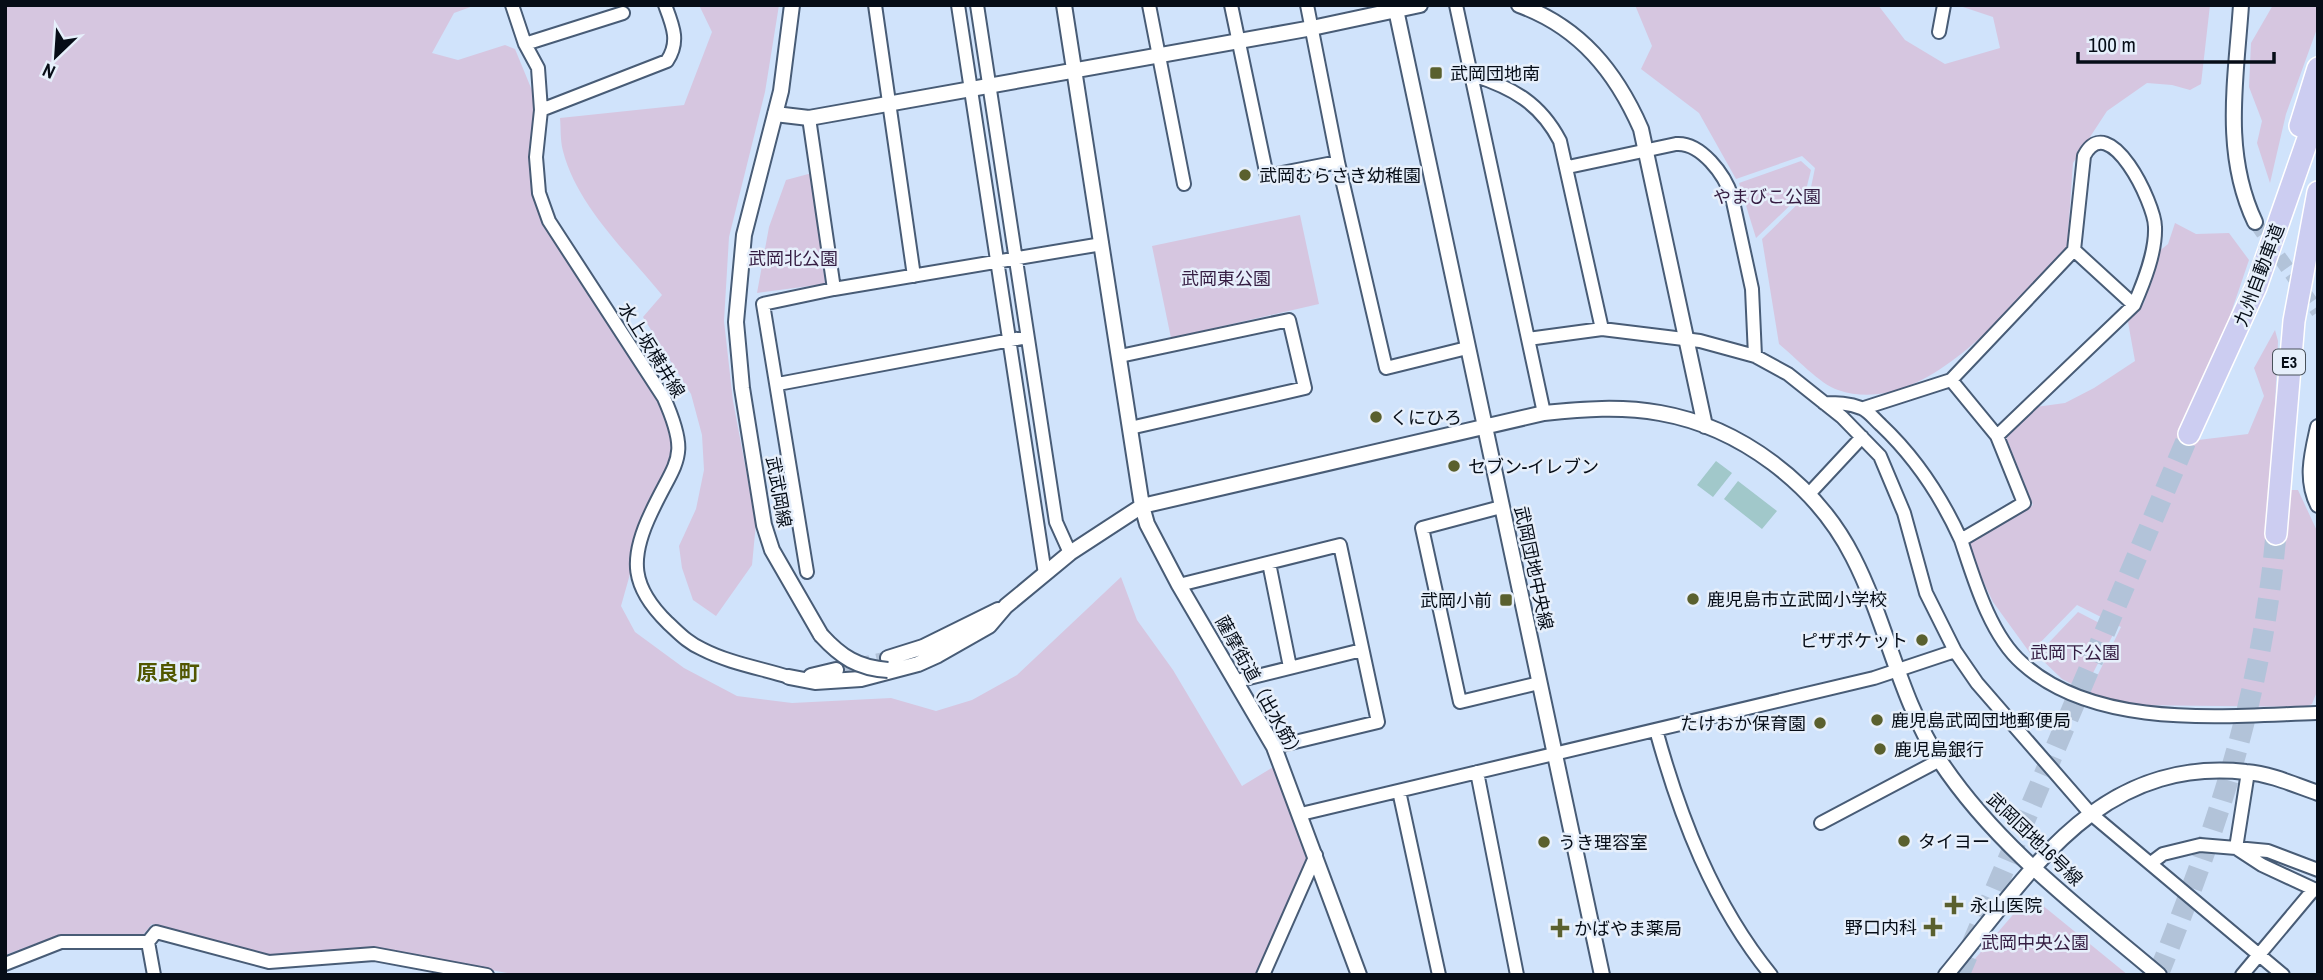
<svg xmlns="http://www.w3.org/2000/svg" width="2323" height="980" font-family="'Archivo Narrow','Noto Sans JP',sans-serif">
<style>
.green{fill:#d6c6e0}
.water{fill:#a1c8ca}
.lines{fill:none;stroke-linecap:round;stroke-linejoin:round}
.tertiary-tunnel{stroke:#b2c3d9;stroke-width:14;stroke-dasharray:14 7;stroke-linecap:butt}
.motorway-tunnel{stroke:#b2c3d9;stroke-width:21;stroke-dasharray:21 10;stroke-linecap:butt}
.minor-casing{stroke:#485c76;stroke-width:16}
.tertiary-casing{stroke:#485c76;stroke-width:18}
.motorway-casing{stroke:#fff;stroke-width:24}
.minor{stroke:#fff;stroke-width:12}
.tertiary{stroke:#fff;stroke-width:14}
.motorway{stroke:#cccdf1;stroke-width:21}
.tertiary-bridge-casing{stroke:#485c76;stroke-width:18;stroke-linecap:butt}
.tertiary-bridge{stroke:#fff;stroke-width:14}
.poi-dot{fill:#5a602e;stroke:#e6effb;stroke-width:2.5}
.labels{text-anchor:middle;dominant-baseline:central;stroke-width:5;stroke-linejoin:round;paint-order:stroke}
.shield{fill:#e6effb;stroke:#49515b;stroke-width:2}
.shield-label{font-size:16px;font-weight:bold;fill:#060d17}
.poi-label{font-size:18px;fill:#060d17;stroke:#e6effb;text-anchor:start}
.park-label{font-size:18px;fill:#351d42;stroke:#e6effb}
.street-label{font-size:18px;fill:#060d17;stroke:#e6effb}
.quarter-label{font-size:21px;font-weight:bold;fill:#515700;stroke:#e6effb}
</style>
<rect width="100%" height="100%" fill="#d0e3fb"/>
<!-- green -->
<path class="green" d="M 5,5 L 476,5 L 454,13 L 432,53 L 458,60 L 505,45 L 515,49 L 538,105 L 535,153 L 558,244 L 600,311 L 657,382 L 679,448 L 632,567 L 621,606 L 635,632 L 684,668 L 737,696 L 792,703 L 891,698 L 936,711 L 972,700 L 1017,675 L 1121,577 L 1137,620 L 1173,670 L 1242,786 L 1275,766 L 1312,855 L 1263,975 L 518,975 L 373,949 L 269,957 L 186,936 L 152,924 L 142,936 L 62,934 L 5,955 Z
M 699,5 L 779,5 L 765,92 L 729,237 L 724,321 L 733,401 L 756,523 L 752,565 L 716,616 L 693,600 L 682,568 L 679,546 L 696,509 L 704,470 L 702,435 L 691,394 L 643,317 L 662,295 C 627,252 577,206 563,151 C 560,140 561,128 560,118 L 684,105 L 712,32 Z
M 1635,5 L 1878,5 L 1905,40 L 1945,64 L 2000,48 L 1993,17 L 1957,5 L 2210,5 L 2201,84 L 2190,90 L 2172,85 L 2147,83 L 2107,111 L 2073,163 L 2067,249 C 2013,303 1925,420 1838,390 C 1821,385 1794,356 1779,344 L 1762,239 L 1810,192 L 1815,168 L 1802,156 L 1736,179 L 1699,113 L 1641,69 L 1652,46 Z
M 2273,5 L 2318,5 L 2318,26 L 2286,114 L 2270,183 L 2257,143 L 2262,121 L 2249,87 L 2251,43 Z
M 1801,161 L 1811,170 L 1806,190 L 1756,238 L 1739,183 Z
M 812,173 L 825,284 L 757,293 L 769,227 L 786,180 Z
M 1300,215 L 1319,304 L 1171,338 L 1152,246 Z
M 2175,223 L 2196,234 L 2229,233 L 2249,260 L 2220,345 L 2181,432 L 2198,440 L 2248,434 L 2264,396 L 2254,368 L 2275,330 L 2278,341 L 2269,532 L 2287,534 L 2290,490 L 2298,490 L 2318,533 L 2318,689 L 2312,704 L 2305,707 L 2126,705 L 2089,693 L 2121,627 L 2077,605 L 2030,653 L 1993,602 L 1966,545 L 2033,505 L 2005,435 L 2036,407 L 2065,403 L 2094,388 L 2135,361 L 2128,322 L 2144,303 L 2157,253 L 2168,244 Z
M 2078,612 L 2115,631 L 2084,690 L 2062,679 L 2037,655 Z
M 2030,895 L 2128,975 L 1961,975 Z"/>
<!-- water -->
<path class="water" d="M 1716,461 L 1732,473 L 1713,497 L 1697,485 Z
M 1738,481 L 1777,511 L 1762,529 L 1724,499 Z"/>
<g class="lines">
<!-- tertiary-tunnel -->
<path class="tertiary-tunnel" d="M 2255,222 L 2318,312
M 836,670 L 888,658"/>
<!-- motorway-tunnel -->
<path class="motorway-tunnel" d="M 1959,975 L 2189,434
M 2158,975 C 2218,826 2262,695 2276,534"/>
<!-- minor casing -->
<g class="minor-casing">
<path id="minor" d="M 512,5 L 525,44 L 538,68 L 541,110 L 536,157 L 539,193 L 549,221 L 664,398 C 691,459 676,459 651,513 C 629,559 631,587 668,623 C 679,633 688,643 702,649 C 729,663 760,668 789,677
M 875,5 L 914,276
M 958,5 L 1045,574
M 977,5 L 1056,522 L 1070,553
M 1149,5 L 1184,184
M 1231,5 L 1267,176 L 1338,162
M 1307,5 L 1338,162 L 1386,368 L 1467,348
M 1456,5 L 1544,413
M 1939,32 L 1944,5
M 525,44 L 623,13
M 1473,75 C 1513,88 1540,103 1560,141 L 1602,329
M 541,110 L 667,61 C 680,42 673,26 665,5
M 809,118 L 834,289
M 1568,167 L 1676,144 C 1701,142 1725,175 1732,197 L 1752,289 L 1755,356
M 2074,250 L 2134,305
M 1528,339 L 1602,329 L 1700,341 L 1755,356 L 1788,374 L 1842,417 L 1880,456 L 1904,513 L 1926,593 L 1955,651 L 1977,683 L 2090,813 L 2283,975
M 1120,356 L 1289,320 L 1305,388 L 1130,428
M 778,384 L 1027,337
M 1824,403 C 1837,403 1849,403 1861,408 C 1869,411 1875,420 1881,425 C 1916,458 1941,496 1961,540 L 2024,503 L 1997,436 L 1951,380
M 1864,408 L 1951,380 L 2074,250 L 2084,156 C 2109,108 2155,204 2155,227 C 2156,252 2144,282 2134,305 L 1997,436
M 1808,495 L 1862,437
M 1501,507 L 1422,528 L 1460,702 L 1539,683
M 1961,540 C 1974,579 1990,635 2022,663 C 2096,730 2224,716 2316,713
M 1269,563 L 1290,667
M 807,572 L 763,304 L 834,289 L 1102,244
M 1179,585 L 1340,545 L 1378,722 L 1274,747
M 1237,681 L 1362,650
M 1656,730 C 1680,817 1713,904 1771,975
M 1477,772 L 1517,975
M 2248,772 L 2236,848 L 2268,851 L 2318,870
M 1399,791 L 1439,975
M 1301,814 L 1874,678 L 1955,651
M 1821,823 L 1940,760
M 2151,863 L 2163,854 L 2200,845 L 2236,848 L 2262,865 L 2318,891
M 5,964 L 61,942 L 148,942
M 154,975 L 148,942 L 156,932 L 269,962 L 374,954 L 487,975
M 1263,975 L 1316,855
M 2242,975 L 2314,889"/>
</g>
<!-- tertiary casing -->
<g class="tertiary-casing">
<path id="tertiary" d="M 792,5 L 781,91 L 744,235 L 736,322 L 742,388 L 764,525 L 772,550 L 821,635
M 1064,5 L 1142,506 L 1147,524 L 1179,585 L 1274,747 L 1359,975
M 1395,5 L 1602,975
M 1519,5 C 1580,27 1616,72 1641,129 L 1705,426
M 2241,5 C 2236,80 2222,152 2255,222
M 775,114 L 809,118 L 1312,28 L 1420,5
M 2318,427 C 2312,454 2305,479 2318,505
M 888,658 L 923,647 L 998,610
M 811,676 L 836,670
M 789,677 L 815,682 L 861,679 L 918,664 L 938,655 L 989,626 L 1006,606 L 1070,553 L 1142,506 L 1544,413 C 1583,409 1621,406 1660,413 C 1740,427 1816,484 1853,557 C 1887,623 1899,698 1940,761 C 1997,847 2081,909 2159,975
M 1946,975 C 2029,875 2097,756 2246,772 C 2271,774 2295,785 2318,793"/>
</g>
<!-- motorway casing -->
<g class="motorway-casing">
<path id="motorway" d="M 2300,126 L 2318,68
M 2189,434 L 2256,287 L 2318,110
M 2276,534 L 2294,321 L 2318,192"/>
</g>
<!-- minor -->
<use href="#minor" class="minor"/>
<!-- tertiary -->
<use href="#tertiary" class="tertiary"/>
<!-- motorway -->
<use href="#motorway" class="motorway"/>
<!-- tertiary-bridge casing -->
<g class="tertiary-bridge-casing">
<path id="tertiary-bridge" d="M 821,635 C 841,657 858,668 888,670"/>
</g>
<!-- tertiary-bridge -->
<use href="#tertiary-bridge" class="tertiary-bridge"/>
</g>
<!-- markers -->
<g class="poi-dot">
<rect x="1429" y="66" width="14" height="14" rx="3.5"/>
<circle cx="1245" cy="175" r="7"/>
<circle cx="1376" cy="417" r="7"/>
<circle cx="1454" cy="466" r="7"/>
<circle cx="1693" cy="599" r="7"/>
<rect x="1499" y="593" width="14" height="14" rx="3.5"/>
<circle cx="1922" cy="640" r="7"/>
<circle cx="1877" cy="720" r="7"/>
<circle cx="1820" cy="723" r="7"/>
<circle cx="1880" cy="749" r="7"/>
<circle cx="1904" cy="841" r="7"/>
<circle cx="1544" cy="842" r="7"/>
<path d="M1950.5 894.5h7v7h7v7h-7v7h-7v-7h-7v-7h7z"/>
<path d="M1929.5 916.5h7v7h7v7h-7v7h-7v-7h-7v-7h7z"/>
<path d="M1556.5 917.5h7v7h7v7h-7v7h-7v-7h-7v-7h7z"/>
</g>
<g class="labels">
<!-- shield labels -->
<rect class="shield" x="2273" y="349.5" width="32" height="25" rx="5"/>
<g class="shield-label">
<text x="2289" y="362">E3</text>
</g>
<!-- poi labels -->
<g class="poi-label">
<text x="1450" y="73">武岡団地南</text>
<text x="1259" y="175">武岡むらさき幼稚園</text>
<text x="1390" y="417">くにひろ</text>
<text x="1468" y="466">セブン-イレブン</text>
<text x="1707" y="599">鹿児島市立武岡小学校</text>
<text x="1492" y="600" text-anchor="end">武岡小前</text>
<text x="1908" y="640" text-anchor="end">ピザポケット</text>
<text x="1891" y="720">鹿児島武岡団地郵便局</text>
<text x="1806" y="723" text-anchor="end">たけおか保育園</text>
<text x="1894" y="749">鹿児島銀行</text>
<text x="1918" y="841">タイヨー</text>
<text x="1558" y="842">うき理容室</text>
<text x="1970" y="905">永山医院</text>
<text x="1917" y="927" text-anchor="end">野口内科</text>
<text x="1574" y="928">かばやま薬局</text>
</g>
<!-- park labels -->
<g class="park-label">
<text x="1767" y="196">やまびこ公園</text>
<text x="793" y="258">武岡北公園</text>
<text x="1226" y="278">武岡東公園</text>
<text x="2075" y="652">武岡下公園</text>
<text x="2035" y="942">武岡中央公園</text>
</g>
<!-- street labels -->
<g class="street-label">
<text transform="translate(2259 275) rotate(-69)">九州自動車道</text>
<text transform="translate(652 350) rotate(58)">水上坂横井線</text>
<text transform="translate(779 492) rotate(80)">武武岡線</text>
<text transform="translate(1534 568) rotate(78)">武岡団地中央線</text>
<text transform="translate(1260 688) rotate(61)">薩摩街道（出水筋）</text>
<text transform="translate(2035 839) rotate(44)">武岡団地16号線</text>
</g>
<!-- quarter labels -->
<g class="quarter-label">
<text x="168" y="672">原良町</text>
</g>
</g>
<!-- border -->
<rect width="2323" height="980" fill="none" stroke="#060d17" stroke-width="14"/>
<!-- north arrow -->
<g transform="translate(56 56) rotate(205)" stroke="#e6effb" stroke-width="5" paint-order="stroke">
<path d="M0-5L12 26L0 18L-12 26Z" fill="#060d17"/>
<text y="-10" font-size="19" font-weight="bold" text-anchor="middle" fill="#060d17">N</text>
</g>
<!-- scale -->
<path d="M2078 52v10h196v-10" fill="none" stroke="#060d17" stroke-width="3.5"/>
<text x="2088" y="52" font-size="21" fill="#060d17" stroke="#e6effb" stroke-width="5" paint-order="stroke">100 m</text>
</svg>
